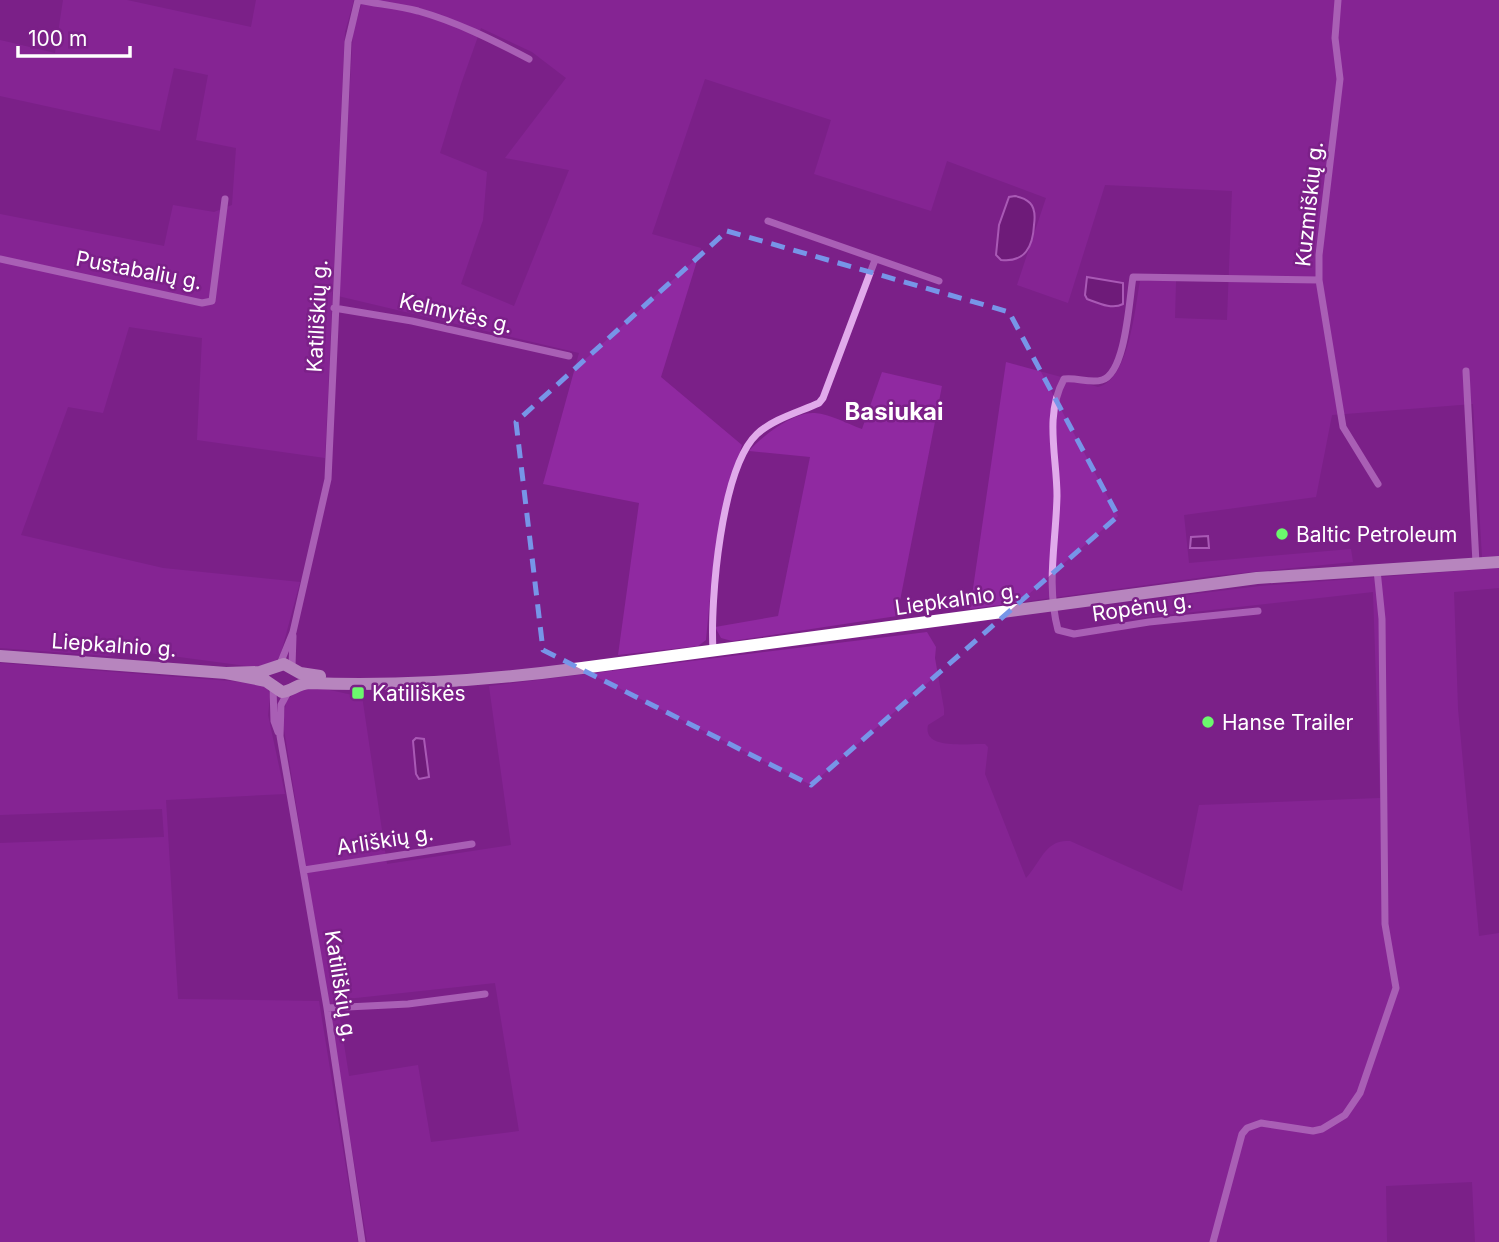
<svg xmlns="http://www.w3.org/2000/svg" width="1499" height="1242" font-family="Inter,sans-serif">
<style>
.green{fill:#9029a1;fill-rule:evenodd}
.water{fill:#5e1667;stroke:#e09eec;stroke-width:2}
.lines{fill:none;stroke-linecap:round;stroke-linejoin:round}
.street{stroke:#e1aaeb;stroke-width:7}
.highway{stroke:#fff;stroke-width:12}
.marked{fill:none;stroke:#7795e8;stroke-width:5;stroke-dasharray:14 9;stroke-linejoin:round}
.poi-dot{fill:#6bf86d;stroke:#7b2088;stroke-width:2.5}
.labels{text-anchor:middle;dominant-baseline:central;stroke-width:5;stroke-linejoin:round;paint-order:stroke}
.street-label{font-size:21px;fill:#fff;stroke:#7b2088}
.poi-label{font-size:21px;fill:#fff;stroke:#7b2088;text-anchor:start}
.quarter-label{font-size:24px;font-weight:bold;fill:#fff;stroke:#7b2088}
</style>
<rect width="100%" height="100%" fill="#7b2088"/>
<!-- green -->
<path class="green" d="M 63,0 L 127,0 L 251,27 L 256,0 L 354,0 L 345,32 L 344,50 L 325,458 L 197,440 L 202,338 L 129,327 L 103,413 L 68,407 L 21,535 L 163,568 L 300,582 L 281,653 C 276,665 266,665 254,667 L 142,652 L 108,656 L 0,648 L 0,214 L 164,246 L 173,205 L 214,212 L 232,205 L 236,148 L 196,140 L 208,75 L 174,68 L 160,131 L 0,96 L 0,40 L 55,53 Z
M 363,0 L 1499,0 L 1499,556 L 1482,557 L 1473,404 L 1332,415 L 1316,497 L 1184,515 L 1189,563 L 1351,549 L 1353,562 L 1212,576 L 970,609 L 1006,362 L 1098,387 C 1129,380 1135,308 1140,281 L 1176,281 L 1175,318 L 1227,320 L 1232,191 L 1105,185 L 1068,303 L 1017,285 L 1046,198 L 947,161 L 931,211 L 814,174 L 831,120 L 705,79 L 652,234 L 701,248 L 661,377 L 742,445 L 722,511 L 711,587 L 706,640 L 698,646 L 618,655 L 639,503 L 543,484 L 579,353 L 338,296 L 353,31 ZM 481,28 L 532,52 L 566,78 L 505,158 L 569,170 L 514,306 L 461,284 L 483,220 L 487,172 L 440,153 L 461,84 Z
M 882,372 L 942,386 L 897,616 L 732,641 L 721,638 L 715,627 L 778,616 L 810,457 L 749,451 C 761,437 794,411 815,413 C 830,414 848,424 862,429 Z
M 1499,568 L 1499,588 L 1454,592 L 1458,709 L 1479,936 L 1499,933 L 1499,1242 L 1475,1242 L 1472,1182 L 1386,1186 L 1387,1242 L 367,1242 L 283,723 L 286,702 C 304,676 337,695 362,696 L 387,864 L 511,845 L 489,686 L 927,632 L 936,647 L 935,658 L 944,709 L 944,715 L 928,725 C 922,751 968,743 985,744 L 988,747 L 985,774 L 1026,878 C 1041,862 1045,839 1070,841 L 1182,891 L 1199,805 L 1380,798 L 1373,592 L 1130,619 L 1126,616 L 1128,607 L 1162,598 L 1260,586 ZM 495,983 L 519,1131 L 431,1142 L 418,1065 L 349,1076 L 337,1000 Z
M 0,663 L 242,682 L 260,684 L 268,688 L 270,697 L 268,715 L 285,794 L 166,800 L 178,999 L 319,1001 L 358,1242 L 0,1242 L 0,843 L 164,837 L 162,809 L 0,815 Z"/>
<!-- water -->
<path class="water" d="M 1015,196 C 1020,197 1026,199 1030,203 C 1035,208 1035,218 1034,225 C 1033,246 1025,263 1001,260 L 996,255 L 999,225 L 1009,197 Z
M 1087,277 L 1123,283 L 1123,304 C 1112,310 1098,303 1087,299 L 1085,295 Z
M 1208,536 L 1209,548 L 1190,548 L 1191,537 Z
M 416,738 L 424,739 L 429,777 L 419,779 L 416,774 L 413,741 Z"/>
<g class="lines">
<!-- street -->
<path class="street" d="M 358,0 C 378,4 398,6 418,11 C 457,22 493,40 529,59
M 1338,0 L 1335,38 L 1340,79 L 1319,255 L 1319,280 L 1343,427 L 1378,484
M 768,221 L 939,281
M 0,259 L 202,303 L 212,301 L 225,199
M 334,308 L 412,321 L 569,356
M 1466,371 L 1476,563
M 1258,611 L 1149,622 L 1074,634 L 1058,630 C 1046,584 1056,543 1057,496 C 1057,456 1044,416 1064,379 C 1077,377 1090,384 1102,380 C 1126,373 1129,300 1133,277 L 1319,280
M 713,650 C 710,601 721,468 757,434 C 773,419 799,412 819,403 L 823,398 L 875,260
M 280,664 L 293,632 L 328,479 L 348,42 L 358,0
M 292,666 L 293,636
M 273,687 L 274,721 L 278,732
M 288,692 L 281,705 L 280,736 L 327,1008 L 362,1242
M 304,870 L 472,844
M 327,1008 L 408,1004 L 485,994
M 1213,1242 L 1242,1134 L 1247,1128 L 1261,1123 L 1313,1131 L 1322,1129 L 1345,1115 L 1360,1093 L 1396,988 L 1385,924 L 1382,619 L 1377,570"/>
<!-- highway -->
<path class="highway" d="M 0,656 L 226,673 L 260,672 L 284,664 L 300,673 L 320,676
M 226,673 L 266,681 L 282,692 C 292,691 297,684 309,683 C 401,687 491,680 582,668 L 1257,578 L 1499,562"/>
</g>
<!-- marked area -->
<path d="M0 0H1499V1242H0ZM 727,231 L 1009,312 L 1118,516 L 811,785 L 543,650 L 516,422 Z" fill="#7b2088" fill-opacity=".55" fill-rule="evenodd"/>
<path class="marked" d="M 727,231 L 1009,312 L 1118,516 L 811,785 L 543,650 L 516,422 Z"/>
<!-- markers -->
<g class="poi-dot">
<circle cx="1282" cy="534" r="7"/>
<rect x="351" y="686" width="14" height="14" rx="3.5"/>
<circle cx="1208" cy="722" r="7"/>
</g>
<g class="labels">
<!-- street labels -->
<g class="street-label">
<text transform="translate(1309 204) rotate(-84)">Kuzmiškių g.</text>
<text transform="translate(139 270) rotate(11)">Pustabalių g.</text>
<text transform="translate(456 313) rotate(13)">Kelmytės g.</text>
<text transform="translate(317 316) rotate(-87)">Katiliškių g.</text>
<text transform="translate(957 599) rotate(-8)">Liepkalnio g.</text>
<text transform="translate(1142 607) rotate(-8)">Ropėnų g.</text>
<text transform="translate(114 645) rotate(4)">Liepkalnio g.</text>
<text transform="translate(385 840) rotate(-9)">Arliškių g.</text>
<text transform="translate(341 986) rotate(81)">Katiliškių g.</text>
</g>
<!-- poi labels -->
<g class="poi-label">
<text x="1296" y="534">Baltic Petroleum</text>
<text x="372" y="693">Katiliškės</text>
<text x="1222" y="722">Hanse Trailer</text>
</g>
<!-- quarter labels -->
<g class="quarter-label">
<text x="894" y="411">Basiukai</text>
</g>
</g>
<!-- scale -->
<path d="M18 46v10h112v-10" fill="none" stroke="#ffffff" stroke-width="3.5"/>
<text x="28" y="46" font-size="21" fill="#ffffff" stroke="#7b2088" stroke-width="5" paint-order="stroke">100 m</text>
</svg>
